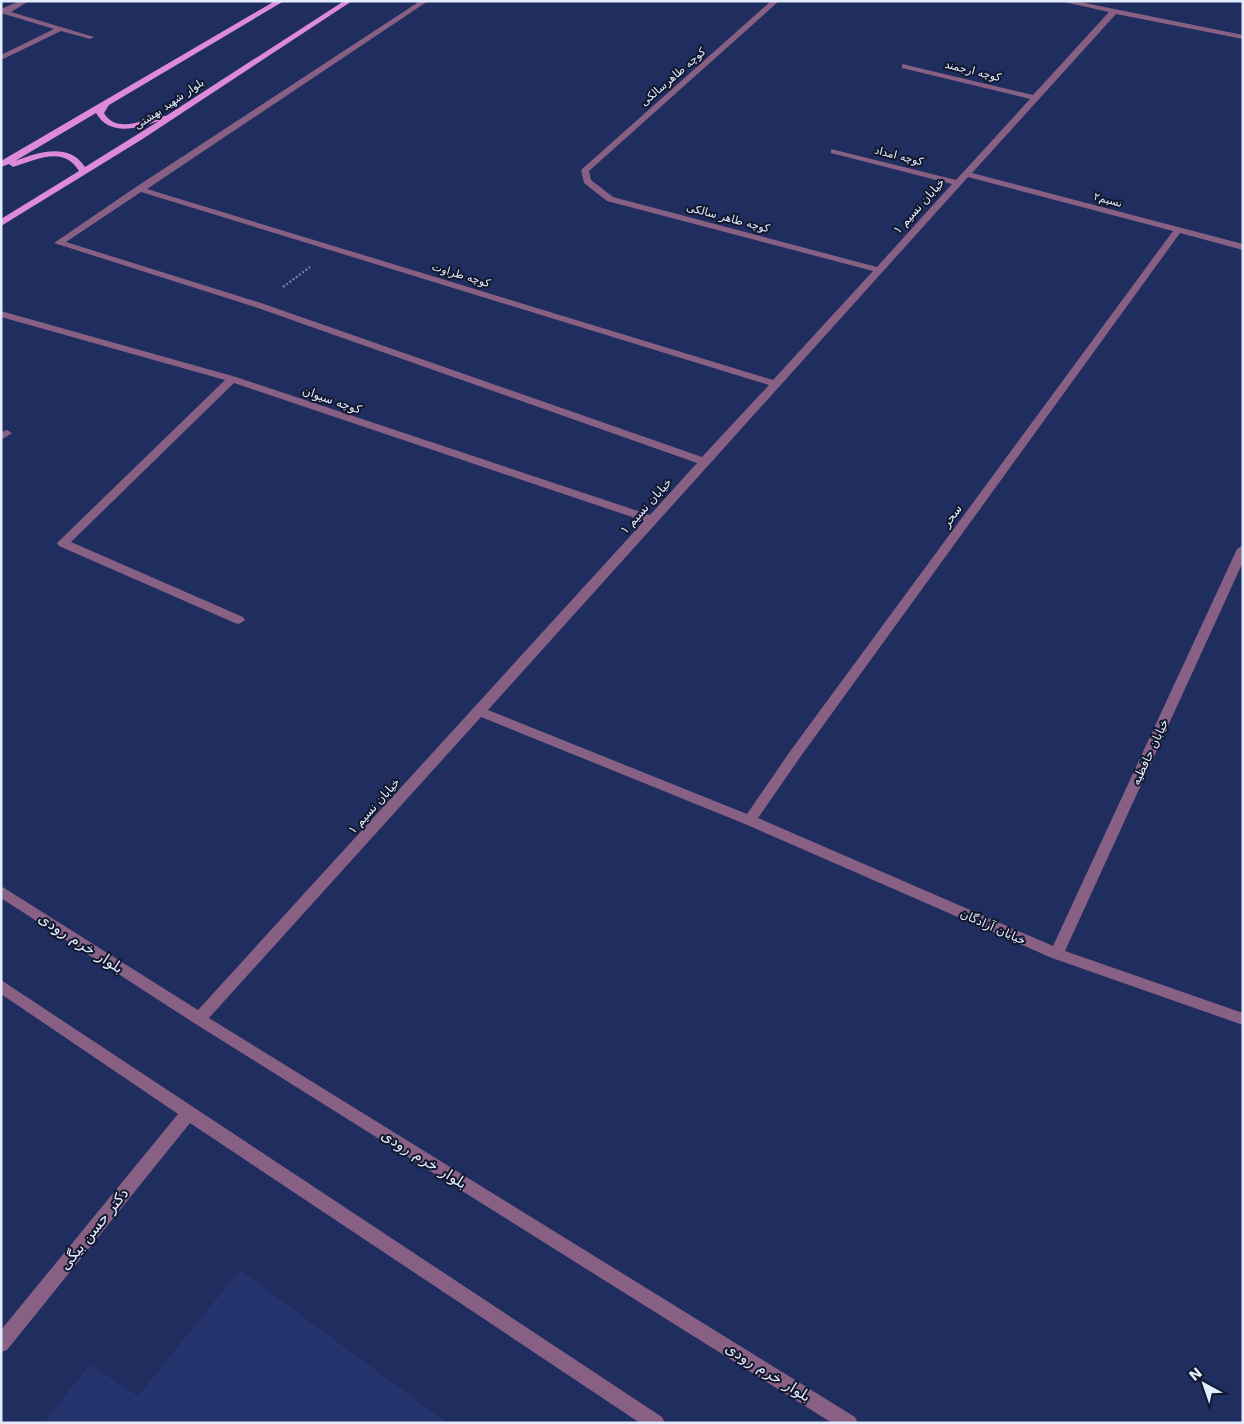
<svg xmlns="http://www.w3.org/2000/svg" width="1244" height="1424" font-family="'DejaVu Sans',Vazirmatn,sans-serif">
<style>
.built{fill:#25346d}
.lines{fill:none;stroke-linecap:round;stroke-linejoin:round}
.path{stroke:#727da2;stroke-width:2.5;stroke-dasharray:2 2;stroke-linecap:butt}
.minor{fill:#886084;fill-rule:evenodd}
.major{fill:#dd8bd7;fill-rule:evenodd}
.labels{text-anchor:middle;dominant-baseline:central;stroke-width:4;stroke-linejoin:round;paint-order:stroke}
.far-street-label{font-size:11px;fill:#e3ebfe;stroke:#11182e}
.street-label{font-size:12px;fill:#e3ebfe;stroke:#11182e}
.near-street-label{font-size:15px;fill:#e3ebfe;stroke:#11182e}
</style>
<rect width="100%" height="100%" fill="#1f2d5f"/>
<!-- built -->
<path class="built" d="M 240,1270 L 447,1423 L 44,1423 L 90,1364 L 138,1396 Z"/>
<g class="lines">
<!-- path -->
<path class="path" d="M 283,287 L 310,267"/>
<!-- minor -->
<path class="minor" d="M 20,1 L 29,1 L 11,12 L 94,37 L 90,39 L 61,31 L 1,60 L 1,55 L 54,29 L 1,13 L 1,9 Z
M 420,1 L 428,1 L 147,189 L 773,380 L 873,271 L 607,201 L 584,183 L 581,170 L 771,1 L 779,1 L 589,171 L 591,180 L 613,197 L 877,267 L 952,184 L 831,153 L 831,149 L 956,180 L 1030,99 L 902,68 L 902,64 L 1033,95 L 1109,12 L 1060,1 L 1075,1 L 1243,35 L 1243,39 L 1116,14 L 972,173 L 1243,244 L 1243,250 L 1180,233 L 801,756 L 758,818 L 1053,946 L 1237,549 L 1243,545 L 1243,562 L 1065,951 L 1243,1013 L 1243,1025 L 1052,958 L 745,824 L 481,717 L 209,1018 L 855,1417 L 858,1423 L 832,1423 L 194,1023 L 1,898 L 1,886 L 198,1010 L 644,521 L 234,383 L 71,542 L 243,617 L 245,620 L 239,624 L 235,623 L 59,546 L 57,543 L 225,380 L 1,317 L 1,311 L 236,377 L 650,515 L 697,463 L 255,307 L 54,243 L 136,187 ZM 968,177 L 1173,231 L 791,750 L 747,814 L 488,710 ZM 141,192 L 769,385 L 702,457 L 261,303 L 66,242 Z
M 7,430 L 12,433 L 1,440 L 1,432 Z
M 1,980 L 662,1417 L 665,1423 L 640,1423 L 190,1123 L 7,1350 L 1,1352 L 1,1330 L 178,1114 L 1,994 Z"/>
<!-- major -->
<path class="major" d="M 275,1 L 284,1 L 109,105 L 104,113 C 116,134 144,120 162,115 L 166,116 L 344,1 L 352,1 L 141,140 L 1,226 L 1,219 L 79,171 C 63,145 37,160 13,167 L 9,164 L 1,167 L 1,161 ZM 96,113 C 110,137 137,128 159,121 L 85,167 C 69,142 39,152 15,161 Z"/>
</g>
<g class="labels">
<!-- far-street labels -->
<g class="far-street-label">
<text transform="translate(973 71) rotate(14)">کوچه ارجمند</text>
<text transform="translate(673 77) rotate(-41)">کوچه طاهرسالکی</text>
<text transform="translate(169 104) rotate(-34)">بلوار شهید بهشتی</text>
<text transform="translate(899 156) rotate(14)">کوچه امداد</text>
<text transform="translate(1108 200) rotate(15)">نسیم۲</text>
<text transform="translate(728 218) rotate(15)">کوچه طاهر سالکی</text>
<text transform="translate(461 275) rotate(17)">کوچه طراوت</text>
</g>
<!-- street labels -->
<g class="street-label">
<text transform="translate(919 206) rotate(-48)">خیابان نسیم ۱</text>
<text transform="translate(332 400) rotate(19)">کوچه سیوان</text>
<text transform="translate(646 506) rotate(-48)">خیابان نسیم ۱</text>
<text transform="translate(952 516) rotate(-54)">سحر</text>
<text transform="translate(1150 752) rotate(-65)">خیابان حافظیه</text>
<text transform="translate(374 806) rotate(-48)">خیابان نسیم ۱</text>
<text transform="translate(993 927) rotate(24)">خیابان آزادگان</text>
</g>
<!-- near-street labels -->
<g class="near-street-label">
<text transform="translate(81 943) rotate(33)">بلوار خرم رودی</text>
<text transform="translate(424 1159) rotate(32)">بلوار خرم رودی</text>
<text transform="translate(94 1229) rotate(-51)">دکتر حسن بیگی</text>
<text transform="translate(768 1372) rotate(32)">بلوار خرم رودی</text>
</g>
</g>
<!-- border -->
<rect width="1244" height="1424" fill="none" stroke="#e3ebfe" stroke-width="5"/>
<!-- north arrow -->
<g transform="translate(1204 1384) rotate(320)" stroke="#11182e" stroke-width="4" paint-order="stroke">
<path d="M0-4L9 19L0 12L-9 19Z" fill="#e3ebfe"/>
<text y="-8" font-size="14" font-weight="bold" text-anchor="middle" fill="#e3ebfe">N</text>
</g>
</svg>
